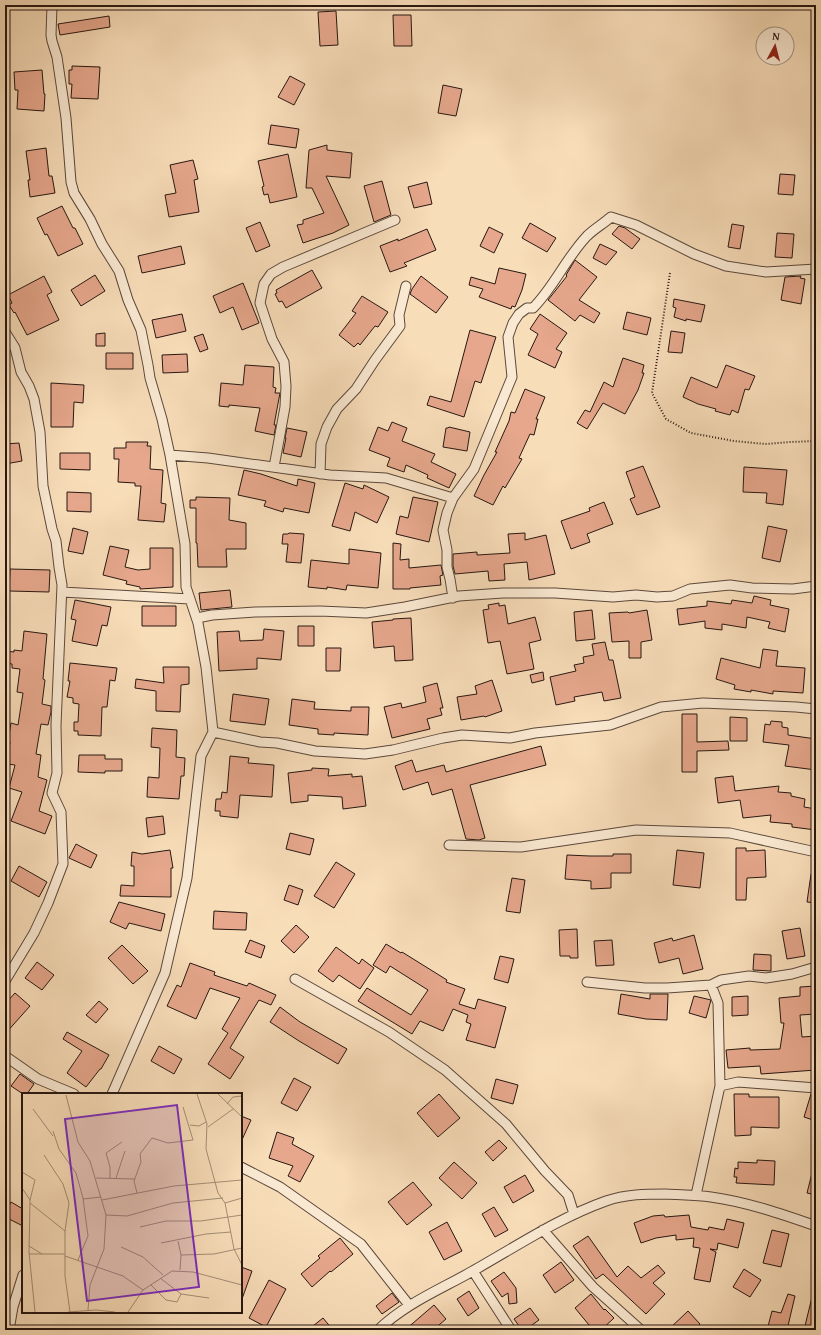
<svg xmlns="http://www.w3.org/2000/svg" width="821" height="1335" font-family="'Gentium Book Plus',serif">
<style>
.building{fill:#e6a78c;stroke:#271711}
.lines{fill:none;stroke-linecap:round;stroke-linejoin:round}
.minor-casing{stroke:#5b483b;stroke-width:11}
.path{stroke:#271711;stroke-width:2;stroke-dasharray:1 2;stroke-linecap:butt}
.minor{stroke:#fae9d2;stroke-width:9}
.inset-road{fill:none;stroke:#a48e76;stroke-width:1}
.view{fill:#7b2cbf;fill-opacity:0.15;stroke:#7b2cbf;stroke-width:2}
.inset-edge{fill:none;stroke:#271711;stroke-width:2}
</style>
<rect width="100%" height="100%" fill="#f8ddb9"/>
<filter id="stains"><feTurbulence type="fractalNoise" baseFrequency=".005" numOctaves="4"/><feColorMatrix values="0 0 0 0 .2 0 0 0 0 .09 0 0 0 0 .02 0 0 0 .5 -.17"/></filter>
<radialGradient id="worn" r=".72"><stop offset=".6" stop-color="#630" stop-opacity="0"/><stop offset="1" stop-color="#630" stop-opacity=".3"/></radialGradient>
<!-- building -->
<path class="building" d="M 336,11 L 338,45 L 320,46 L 318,12 Z
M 393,15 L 411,15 L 412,46 L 394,46 Z
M 109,16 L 110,27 L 60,35 L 58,24 Z
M 72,66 L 100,67 L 98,99 L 71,98 L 72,84 L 69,84 L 69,70 L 72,70 Z
M 42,70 L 44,94 L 45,94 L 44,111 L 17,109 L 18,90 L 15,90 L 14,72 Z
M 290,76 L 305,84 L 294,105 L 278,97 Z
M 443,85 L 462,89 L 456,116 L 438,113 Z
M 271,125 L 299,129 L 296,148 L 268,144 Z
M 327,145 L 327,150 L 352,153 L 350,178 L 326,176 L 349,225 L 333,233 L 303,243 L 297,225 L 303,224 L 303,220 L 324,213 L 312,188 L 306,188 L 309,150 Z
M 46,148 L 49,176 L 52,176 L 55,193 L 30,197 L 28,180 L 30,180 L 26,151 Z
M 288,154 L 297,197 L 270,203 L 268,194 L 264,195 L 262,187 L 264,186 L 258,161 Z
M 193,160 L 198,179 L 194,180 L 199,212 L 169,217 L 165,195 L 176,193 L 170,165 Z
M 780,174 L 795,175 L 793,195 L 778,194 Z
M 382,181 L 391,215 L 374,222 L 364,186 Z
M 427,182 L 432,204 L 414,208 L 408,187 Z
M 62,206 L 73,228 L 75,228 L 83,244 L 58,256 L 47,234 L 45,235 L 37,218 Z
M 260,222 L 270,246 L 256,252 L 246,228 Z
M 530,223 L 556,238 L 547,252 L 522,238 Z
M 732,224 L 744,226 L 740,249 L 728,247 Z
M 619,226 L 625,228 L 640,239 L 632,249 L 612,234 Z
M 489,227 L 503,234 L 494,253 L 480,246 Z
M 427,229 L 436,250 L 404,263 L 407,266 L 390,272 L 380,246 L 398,239 L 398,241 Z
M 777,233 L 794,234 L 792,258 L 775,257 Z
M 600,244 L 617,252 L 606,265 L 593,258 Z
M 181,246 L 185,264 L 142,273 L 138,256 Z
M 575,260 L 597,277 L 579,300 L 600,313 L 594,323 L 580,315 L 575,321 L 548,300 L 567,276 L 566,275 Z
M 499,268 L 526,274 L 522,290 L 515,307 L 512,306 L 511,309 L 479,297 L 483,289 L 469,285 L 471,277 L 495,284 Z
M 312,270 L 322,288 L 286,308 L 282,301 L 279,302 L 275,294 L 277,293 L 276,290 Z
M 95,275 L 105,291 L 81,306 L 71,290 Z
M 44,276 L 52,292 L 47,295 L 59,320 L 27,335 L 15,312 L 14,313 L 9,305 L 12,303 L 8,295 Z
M 421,276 L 448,297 L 436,313 L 410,294 L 412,289 Z
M 801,276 L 800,278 L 805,279 L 801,304 L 781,300 L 785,277 Z
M 243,283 L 259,323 L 242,330 L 233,307 L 220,313 L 213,296 Z
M 362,296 L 388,312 L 378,327 L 375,326 L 360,345 L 358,343 L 354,347 L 339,335 L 356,313 L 352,311 Z
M 674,299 L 705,305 L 701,322 L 686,319 L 686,321 L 674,317 L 676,308 L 673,307 Z
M 627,312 L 651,318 L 647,335 L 623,329 Z
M 182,314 L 186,331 L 156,338 L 152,320 Z
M 540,314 L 567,333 L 556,349 L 562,352 L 555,368 L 528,355 L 538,334 L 530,329 Z
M 470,330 L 496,337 L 481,383 L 475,381 L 464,417 L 427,405 L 430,396 L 451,402 Z
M 671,331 L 685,333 L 682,353 L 668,352 Z
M 105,333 L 105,346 L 96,346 L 96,334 Z
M 203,334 L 208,349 L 200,352 L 194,337 Z
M 106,353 L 133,353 L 133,369 L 106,369 Z
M 187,354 L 188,372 L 163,373 L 162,355 Z
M 623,358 L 644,365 L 642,373 L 644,373 L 638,390 L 625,414 L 603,403 L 587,429 L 577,423 L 585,410 L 590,412 L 604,382 L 613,387 Z
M 245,365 L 274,367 L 273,387 L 276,388 L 275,393 L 280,393 L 274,425 L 276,425 L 274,435 L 255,431 L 260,408 L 229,405 L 229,407 L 219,406 L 221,383 L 243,385 Z
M 726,365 L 755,376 L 749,390 L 745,389 L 738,413 L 732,410 L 730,415 L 715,411 L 716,409 L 698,404 L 683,397 L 691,377 L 717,388 Z
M 51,383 L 84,385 L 83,403 L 74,402 L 73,427 L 51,427 Z
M 525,389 L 545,397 L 536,419 L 538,419 L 534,435 L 530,434 L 519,458 L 522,459 L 505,488 L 503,486 L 493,505 L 474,496 L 484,475 L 497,452 L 495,452 L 509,421 L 511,412 L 515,413 Z
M 392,422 L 407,428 L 402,441 L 435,454 L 431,462 L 456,474 L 449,488 L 427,478 L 428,475 L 406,465 L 404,472 L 387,466 L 390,458 L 369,450 L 378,427 L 388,431 Z
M 449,427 L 470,432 L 467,451 L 443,447 L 446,428 L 448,428 Z
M 287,428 L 307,432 L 301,457 L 283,453 L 286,438 L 285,438 Z
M 126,442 L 148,442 L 147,446 L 151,446 L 150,469 L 163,470 L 161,503 L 166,504 L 164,522 L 138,520 L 141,486 L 135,486 L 135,483 L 118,482 L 119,459 L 114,459 L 114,448 L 126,448 Z
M 19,443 L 22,461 L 5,464 L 5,444 Z
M 60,453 L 90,453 L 90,470 L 60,469 Z
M 643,466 L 660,507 L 637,515 L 630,499 L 635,497 L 626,472 Z
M 744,467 L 787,470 L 783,505 L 766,503 L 767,493 L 743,492 Z
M 244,470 L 261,474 L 297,486 L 298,479 L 315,483 L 309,513 L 284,508 L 283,512 L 264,506 L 266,501 L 238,495 Z
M 345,483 L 363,489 L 364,485 L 389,497 L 377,523 L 355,512 L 350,531 L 332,526 Z
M 67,492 L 91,493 L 91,512 L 67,511 Z
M 196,497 L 230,498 L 229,520 L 246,523 L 246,549 L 226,549 L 227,567 L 198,567 L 197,543 L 196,543 L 196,508 L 190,508 L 190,500 L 196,500 Z
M 413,497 L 438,502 L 429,542 L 396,534 L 400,516 L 408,518 Z
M 604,502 L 613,524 L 587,534 L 590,542 L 571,549 L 561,521 L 590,511 L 589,508 Z
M 768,526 L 787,530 L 780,562 L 762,558 Z
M 73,528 L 88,532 L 83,554 L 68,551 Z
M 289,533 L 304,534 L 301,563 L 286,562 L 288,544 L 282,544 L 283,534 L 288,534 Z
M 525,533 L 525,540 L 546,535 L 555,574 L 529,580 L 527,562 L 504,564 L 505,580 L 489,581 L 488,571 L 455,574 L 453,566 L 453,554 L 477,552 L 477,555 L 510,553 L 508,534 Z
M 393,543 L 401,544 L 400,560 L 409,559 L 409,568 L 441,565 L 443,575 L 440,576 L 441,585 L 410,588 L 410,589 L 393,589 Z
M 110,546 L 129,550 L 125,567 L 138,570 L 150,569 L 150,548 L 173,548 L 173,587 L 140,589 L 140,587 L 126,584 L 127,581 L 103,575 Z
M 349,549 L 381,553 L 378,588 L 347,585 L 346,590 L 327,587 L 327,589 L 308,587 L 311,560 L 349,564 Z
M 10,569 L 50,570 L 49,592 L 9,591 Z
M 230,590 L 232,607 L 201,610 L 199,593 Z
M 754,596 L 771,600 L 770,605 L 789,609 L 785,632 L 768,628 L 770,622 L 747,617 L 746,628 L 722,624 L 722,630 L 705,628 L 705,621 L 679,625 L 677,609 L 707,606 L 707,601 L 731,604 L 732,600 L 752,603 Z
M 75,600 L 111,607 L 107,626 L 102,625 L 97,646 L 72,641 L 76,620 L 71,619 Z
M 499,603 L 499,606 L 505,605 L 508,624 L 535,617 L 541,640 L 529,643 L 534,669 L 507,674 L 500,641 L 488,643 L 483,610 L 489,609 L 488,605 Z
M 142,606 L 176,606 L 176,626 L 142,626 Z
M 592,610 L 595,639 L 576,641 L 574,612 Z
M 647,610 L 652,640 L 641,642 L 641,658 L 629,658 L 629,641 L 612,642 L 609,613 L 628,612 L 629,613 Z
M 411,618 L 413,660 L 395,661 L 394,646 L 374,648 L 372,622 L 393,620 L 393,619 Z
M 298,626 L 314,626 L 314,646 L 298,646 Z
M 264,629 L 284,631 L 281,660 L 257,658 L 257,669 L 219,671 L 217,632 L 239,631 L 240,641 L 263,640 Z
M 24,631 L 47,634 L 43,679 L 45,680 L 42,704 L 51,706 L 51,712 L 48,725 L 41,724 L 36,754 L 41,755 L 38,777 L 47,780 L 39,811 L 52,816 L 45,834 L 11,821 L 22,792 L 9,788 L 15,765 L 7,764 L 10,742 L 8,741 L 11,723 L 18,725 L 23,693 L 17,692 L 20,669 L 12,668 L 12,664 L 5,663 L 5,661 L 6,651 L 14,652 L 14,650 L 22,651 Z
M 605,642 L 609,660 L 613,660 L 621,698 L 604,701 L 602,692 L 574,697 L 575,701 L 556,705 L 550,677 L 576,671 L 574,665 L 584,663 L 583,657 L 594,655 L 592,644 Z
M 326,648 L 341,648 L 340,671 L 326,671 Z
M 763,649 L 778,651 L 776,666 L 805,668 L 803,693 L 773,691 L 773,694 L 751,690 L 751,692 L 734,689 L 735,685 L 716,679 L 721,658 L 760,668 Z
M 70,663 L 117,668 L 115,681 L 110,680 L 107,707 L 102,707 L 101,736 L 78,735 L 78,731 L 74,731 L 74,722 L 78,722 L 79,704 L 73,703 L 73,698 L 67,697 L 70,681 L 68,681 Z
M 163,667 L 189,667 L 189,684 L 181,685 L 180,712 L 156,711 L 156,691 L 135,688 L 136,679 L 164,683 Z
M 543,672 L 544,680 L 532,683 L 530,675 Z
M 492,680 L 502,711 L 485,717 L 484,716 L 461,720 L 457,697 L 477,694 L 475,686 Z
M 437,683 L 443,708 L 440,708 L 442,715 L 427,719 L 430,729 L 392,738 L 384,707 L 401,703 L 402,708 L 426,702 L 423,687 Z
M 233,694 L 269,699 L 265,725 L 230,721 Z
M 292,699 L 315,702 L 314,709 L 351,711 L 351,707 L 369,707 L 368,735 L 334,733 L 334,735 L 318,734 L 318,729 L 289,725 Z
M 682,714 L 697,714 L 697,742 L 728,741 L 729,750 L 697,751 L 697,772 L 682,772 Z
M 730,717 L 747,718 L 747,741 L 730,741 Z
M 771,721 L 782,722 L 782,727 L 788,728 L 788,735 L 816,739 L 816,770 L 785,766 L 789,745 L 763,742 L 765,724 L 770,725 Z
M 152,728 L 177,730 L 176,757 L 185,758 L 184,776 L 181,776 L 179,799 L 147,797 L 148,777 L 159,778 L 160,748 L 151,747 Z
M 541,746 L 546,765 L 470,785 L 485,838 L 479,840 L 466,839 L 452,789 L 432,795 L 428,782 L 403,790 L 395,766 L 412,760 L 416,772 L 444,765 L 446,772 Z
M 79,755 L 105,755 L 105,759 L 122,759 L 122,771 L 105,771 L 105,773 L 78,772 Z
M 230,756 L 249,758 L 248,763 L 274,765 L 272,797 L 240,795 L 238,818 L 220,816 L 220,811 L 215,811 L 216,799 L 221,799 L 222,792 L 227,793 Z
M 312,768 L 329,769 L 328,776 L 352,774 L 352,777 L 362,776 L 366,806 L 343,809 L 342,797 L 308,795 L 308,801 L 291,803 L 288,773 L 312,770 Z
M 733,776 L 735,791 L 779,786 L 778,792 L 791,793 L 791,796 L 805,799 L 804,807 L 816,809 L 816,830 L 792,827 L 792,824 L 770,822 L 771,815 L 743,818 L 740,800 L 718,803 L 715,778 Z
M 163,816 L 165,834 L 148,837 L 146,818 Z
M 290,833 L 314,839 L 310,855 L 286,849 Z
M 76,844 L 97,855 L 91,868 L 69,858 Z
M 736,848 L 746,848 L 746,851 L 765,850 L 766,877 L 747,878 L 746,900 L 736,900 Z
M 170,850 L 173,868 L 171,868 L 171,897 L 120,896 L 121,885 L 134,886 L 134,866 L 131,866 L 132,852 L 142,854 Z
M 677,850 L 704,853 L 700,888 L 673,885 Z
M 613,854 L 631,854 L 631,873 L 611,873 L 611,888 L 591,889 L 591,881 L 565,879 L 567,855 L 590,856 L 613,856 Z
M 336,862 L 355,874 L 334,908 L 314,896 Z
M 19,866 L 47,882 L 39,897 L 11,881 Z
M 811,874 L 816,874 L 816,903 L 807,902 Z
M 512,878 L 525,880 L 520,913 L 506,911 Z
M 289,885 L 303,890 L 298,905 L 284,900 Z
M 119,902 L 165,914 L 161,931 L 129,923 L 126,929 L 110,922 Z
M 214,911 L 247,913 L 246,930 L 213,929 Z
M 296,925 L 309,937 L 294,953 L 281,941 Z
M 800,928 L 805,956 L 787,959 L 782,931 Z
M 577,929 L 578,958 L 570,958 L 570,956 L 560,956 L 559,930 Z
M 694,935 L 703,969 L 683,974 L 679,958 L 659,963 L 654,943 L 672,938 L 673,941 Z
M 250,940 L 265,946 L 261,958 L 245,952 Z
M 612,940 L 614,965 L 596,966 L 594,941 Z
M 386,944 L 401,953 L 402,952 L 447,980 L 446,982 L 465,989 L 459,1004 L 475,1009 L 478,999 L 506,1007 L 495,1048 L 466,1040 L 471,1024 L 466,1022 L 468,1015 L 453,1009 L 443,1031 L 420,1021 L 412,1034 L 358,1001 L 367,988 L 411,1015 L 428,990 L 390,966 L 386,973 L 373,965 Z
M 122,945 L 148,971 L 133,984 L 108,958 Z
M 336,947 L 359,964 L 362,959 L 374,968 L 360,989 L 339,975 L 333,982 L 318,971 Z
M 754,954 L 771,955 L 771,971 L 753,970 Z
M 500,956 L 514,959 L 508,983 L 494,979 Z
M 37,962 L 54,975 L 42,990 L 25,978 Z
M 190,963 L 215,972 L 214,975 L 247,986 L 249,983 L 276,995 L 271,1005 L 259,1000 L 230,1048 L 244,1057 L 230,1079 L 208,1064 L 228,1033 L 222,1029 L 240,998 L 210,988 L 196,1019 L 167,1006 L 177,985 L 181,987 Z
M 816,986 L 816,1014 L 800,1015 L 802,1037 L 816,1036 L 816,1070 L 761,1074 L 760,1066 L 728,1068 L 726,1050 L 750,1048 L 750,1050 L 780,1049 L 784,1023 L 781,1023 L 779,998 L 800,996 L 800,987 Z
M 15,993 L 30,1006 L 5,1034 L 5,1004 Z
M 621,994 L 650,999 L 650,994 L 668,994 L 667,1020 L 646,1019 L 618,1014 Z
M 694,996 L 711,1000 L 706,1018 L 689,1013 Z
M 748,996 L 748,1015 L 732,1016 L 732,997 Z
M 99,1001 L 108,1009 L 96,1023 L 86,1015 Z
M 280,1007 L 300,1022 L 347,1049 L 338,1064 L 299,1041 L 270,1022 Z
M 67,1032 L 109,1055 L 101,1069 L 100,1069 L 86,1087 L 67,1073 L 82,1051 L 63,1039 Z
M 159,1046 L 182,1059 L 174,1074 L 151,1061 Z
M 20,1074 L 34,1084 L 27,1094 L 23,1094 L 11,1086 Z
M 294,1078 L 311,1087 L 297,1111 L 281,1103 Z
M 496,1079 L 518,1085 L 513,1104 L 491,1098 Z
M 439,1094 L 460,1118 L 438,1137 L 417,1113 Z
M 734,1094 L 749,1094 L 749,1097 L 779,1097 L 779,1128 L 751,1127 L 751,1135 L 735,1136 Z
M 811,1094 L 816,1094 L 816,1121 L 804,1117 Z
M 241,1116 L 251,1120 L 241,1142 Z
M 277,1132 L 294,1138 L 292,1144 L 314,1156 L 300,1182 L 288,1176 L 293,1166 L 269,1158 Z
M 499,1140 L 507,1148 L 493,1161 L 485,1152 Z
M 757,1160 L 775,1161 L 774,1185 L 736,1183 L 737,1177 L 734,1177 L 735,1168 L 738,1169 L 738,1162 L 757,1163 Z
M 454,1162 L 477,1183 L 462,1199 L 439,1178 Z
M 813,1169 L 816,1169 L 816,1195 L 807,1193 Z
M 525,1175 L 534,1191 L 513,1203 L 504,1187 Z
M 413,1182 L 432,1205 L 407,1225 L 388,1202 Z
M 11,1202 L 23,1209 L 23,1226 L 5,1217 L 5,1213 Z
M 494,1207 L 508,1230 L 495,1237 L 482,1214 Z
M 664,1215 L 665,1217 L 689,1215 L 691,1227 L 708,1230 L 709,1227 L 724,1230 L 727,1219 L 744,1223 L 738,1248 L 718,1243 L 717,1250 L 710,1249 L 716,1252 L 710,1282 L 694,1279 L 700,1248 L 693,1247 L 694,1238 L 676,1240 L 676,1235 L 656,1238 L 641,1243 L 634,1223 L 653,1216 Z
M 447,1222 L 462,1251 L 444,1260 L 429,1232 Z
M 772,1230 L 789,1234 L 781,1267 L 763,1263 Z
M 588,1236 L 617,1277 L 628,1266 L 641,1278 L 658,1265 L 665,1273 L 653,1283 L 665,1294 L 646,1314 L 603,1274 L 596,1279 L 573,1246 Z
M 340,1238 L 353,1254 L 331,1272 L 330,1271 L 312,1287 L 301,1274 L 320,1258 L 318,1256 Z
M 561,1262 L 574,1280 L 555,1293 L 543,1275 Z
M 241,1267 L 252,1271 L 242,1299 L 241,1299 Z
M 744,1269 L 761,1280 L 750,1297 L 733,1287 Z
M 504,1272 L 516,1288 L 517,1303 L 509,1304 L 508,1293 L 502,1297 L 491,1281 Z
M 269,1280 L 286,1289 L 266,1327 L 249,1318 Z
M 469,1291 L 479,1308 L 468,1316 L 457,1299 Z
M 392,1293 L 399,1302 L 382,1314 L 376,1306 Z
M 813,1293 L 816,1293 L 816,1330 L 804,1330 Z
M 591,1294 L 604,1310 L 605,1309 L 614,1318 L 601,1330 L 583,1330 L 589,1325 L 575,1308 Z
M 788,1294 L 795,1296 L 787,1330 L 767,1330 L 772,1311 L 781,1313 Z
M 434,1305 L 446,1319 L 433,1330 L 405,1330 Z
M 530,1308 L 539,1320 L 525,1330 L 522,1330 L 514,1319 Z
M 688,1311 L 700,1324 L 694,1330 L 668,1330 Z
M 323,1318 L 333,1330 L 308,1330 Z"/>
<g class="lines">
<!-- minor casing -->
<g class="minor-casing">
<path id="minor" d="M 52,5 L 51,35 L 52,41 L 57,57 L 66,118 L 71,182 L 74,193 L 90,219 L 102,244 L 119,271 L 128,300 L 141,330 L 148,365 L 150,378 L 162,419 L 170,455 L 185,544 L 186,587 L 198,623 L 206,667 L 213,732
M 5,332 L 15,348 L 21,372 L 29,386 L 34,399 L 40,432 L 43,486 L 52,529 L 56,541 L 59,567 L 62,585 L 56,725 L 57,773 L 52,793 L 61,812 L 63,864 L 48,903 L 34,933 L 5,981
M 170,455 L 208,458 L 330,475 L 386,478 L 453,498
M 274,467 L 285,407 L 286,386 L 284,362 L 272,339 L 260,303 L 264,284 L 271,274 L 283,267 L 395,220
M 320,474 L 321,444 L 327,427 L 337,409 L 356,389 L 375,360 L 400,326 L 399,315 L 406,286
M 62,592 L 190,599
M 453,598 L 450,579 L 447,567 L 447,550 L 443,530 L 447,513 L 453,498 L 474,469 L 512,377 L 508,337 L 513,323 L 519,314 L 527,308 L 533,308 C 554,287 566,258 587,236 C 594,229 603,224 611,217 L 636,225 L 694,254 L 726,266 L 766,272 L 816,269
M 197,618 L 212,615 L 255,612 L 320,611 L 366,613 L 405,607 L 459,596 L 503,593 L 555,593 L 613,597 L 636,595 L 657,597 L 673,596 L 690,589 L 730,585 L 752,588 L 793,589 L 816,586
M 449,845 L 521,847 L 636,830 L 730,833 L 816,852
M 295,979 L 389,1032 L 445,1070 L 506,1124 L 545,1171 L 568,1195 L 574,1214
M 587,982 L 645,988 L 667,988 L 711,985 L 721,980 L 749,976 L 766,978 L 792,974 L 816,967
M 711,985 L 718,1003 L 720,1086
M 5,1056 L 38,1079 L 74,1094
M 112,1094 L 165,973 L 187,878 L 201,756 L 213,732 L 260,742 L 277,743 L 315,751 L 365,754 L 393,750 L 443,738 L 462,735 L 510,738 L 535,733 L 610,725 L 661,707 L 703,703 L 796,707 L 816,709
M 241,1167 L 280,1187 L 361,1244 L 409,1305
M 696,1195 L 720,1086 L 738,1082 L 816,1088
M 543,1230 L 593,1287 L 641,1330
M 473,1271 L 511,1330
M 9,1330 L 13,1307 L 23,1275
M 378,1330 C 407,1302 444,1288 478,1268 C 520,1244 561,1217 606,1201 C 626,1194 646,1194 666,1194 C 681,1195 696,1195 711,1197 C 747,1202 782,1214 816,1226"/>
</g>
<!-- path -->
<path class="path" d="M 670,273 L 652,393 L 666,419 L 691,433 L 734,441 L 765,444 L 790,442 L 816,441"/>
<!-- minor -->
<use href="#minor" class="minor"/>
</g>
<!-- overview -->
<g transform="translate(22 1093)">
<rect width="220" height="220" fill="#f8ddb9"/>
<path class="inset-road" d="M 175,1 L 185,31 L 184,56 L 196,100 L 203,110 L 212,156 L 220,172M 196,1 L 220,24M 44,2 L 56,49 L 68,68 L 84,122M 205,11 L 211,4 L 220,3M 11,16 L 31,43M 168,32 L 177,33 L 184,29M 186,34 L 211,16M 31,38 L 37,56 L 54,80 L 61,105 L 66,143 L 56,167M 22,62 L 41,91 L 47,110 L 43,138 L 43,183 L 48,219M 0,79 L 13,87 L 8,107 L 7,159 L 13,219M 74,85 L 113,86M 88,85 L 88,74 L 84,60 L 100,49M 94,85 L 103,58M 0,95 L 8,107M 115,100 L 112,88 L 119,69 L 118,61 L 130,45 L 146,50 L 171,47 L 161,14M 61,106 L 79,104M 80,107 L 152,93 L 220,87M 8,110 L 43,138M 203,110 L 220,105M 118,134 L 144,128 L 179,128 L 220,122M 156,148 L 159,162M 139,150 L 184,141 L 209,139M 7,153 L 20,161 L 43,161M 99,154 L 121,164 L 141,182M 7,161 L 20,161M 43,163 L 101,183 L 121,197M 158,177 L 159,162 L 192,161 L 220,155M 129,192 L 144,207 L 155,209 L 159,201 L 138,185M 159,201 L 187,205M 66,217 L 68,192 L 82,156 L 84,122 L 105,123 L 151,110 L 201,105M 46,219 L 74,217 L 93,219M 106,219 L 121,197 L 150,178 L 171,179 L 220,192"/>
<path class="view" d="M 155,12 L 177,194 L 65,208 L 43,26 Z"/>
<rect width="220" height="220" class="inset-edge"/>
</g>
<!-- margin -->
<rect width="821" height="1335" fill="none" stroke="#f8ddb9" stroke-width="20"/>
<rect x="6" y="6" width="809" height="1323" fill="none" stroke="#271711" stroke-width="2"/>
<rect x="10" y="10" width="801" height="1315" fill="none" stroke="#271711"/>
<!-- north arrow -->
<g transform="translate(775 46) rotate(7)"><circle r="19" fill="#fae9d2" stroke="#a69585"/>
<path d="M0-3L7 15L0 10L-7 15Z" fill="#8f2418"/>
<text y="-6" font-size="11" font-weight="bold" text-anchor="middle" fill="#271711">N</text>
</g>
<rect width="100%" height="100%" filter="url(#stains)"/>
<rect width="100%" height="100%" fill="url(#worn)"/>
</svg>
